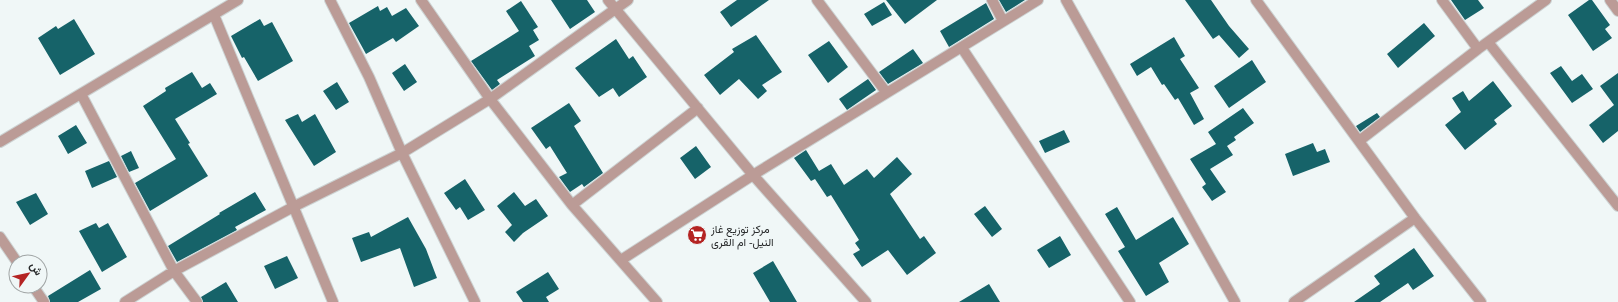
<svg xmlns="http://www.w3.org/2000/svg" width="1618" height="302" font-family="'Public Sans',Vazirmatn,sans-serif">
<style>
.building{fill:#166369}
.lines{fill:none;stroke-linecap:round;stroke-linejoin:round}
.street-casing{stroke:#ccd2d2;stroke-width:12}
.street{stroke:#bb9b96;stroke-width:10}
.labels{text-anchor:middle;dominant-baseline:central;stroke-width:4;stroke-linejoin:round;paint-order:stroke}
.poi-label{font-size:11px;fill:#27292a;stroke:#f0f7f7;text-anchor:start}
</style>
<rect width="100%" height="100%" fill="#f0f7f7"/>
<!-- building -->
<path class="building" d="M 551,0 L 587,0 L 595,12 L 570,29 Z
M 737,0 L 769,0 L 731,27 L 720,12 Z
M 886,0 L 937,0 L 905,24 Z
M 999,0 L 1025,0 L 1006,12 Z
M 1185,0 L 1211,0 L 1229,26 L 1249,49 L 1239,58 L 1219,35 L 1213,39 Z
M 1451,0 L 1478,0 L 1484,8 L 1465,20 Z
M 1589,0 L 1592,0 L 1610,25 L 1605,29 L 1612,38 L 1593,51 L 1568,15 Z
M 521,1 L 538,27 L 533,30 L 539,40 L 529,46 L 535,56 L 497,80 L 500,84 L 492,90 L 471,61 L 519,31 L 506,11 Z
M 884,2 L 892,15 L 872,26 L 864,14 Z
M 986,3 L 994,19 L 949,47 L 940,31 Z
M 378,6 L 380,11 L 387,7 L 392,16 L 406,8 L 419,26 L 396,42 L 393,38 L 366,54 L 349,23 Z
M 74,19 L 95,54 L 60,75 L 38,38 L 56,26 L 58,29 Z
M 260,19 L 264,26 L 272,22 L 293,61 L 258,81 L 244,57 L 242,58 L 231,36 Z
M 1424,23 L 1435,36 L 1398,68 L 1387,54 Z
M 756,35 L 782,72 L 762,85 L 767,91 L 758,99 L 739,79 L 720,95 L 704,75 L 734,52 L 732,49 Z
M 1174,37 L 1185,56 L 1180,59 L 1199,88 L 1190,93 L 1204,119 L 1194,125 L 1178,98 L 1175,100 L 1164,84 L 1162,85 L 1151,67 L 1137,76 L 1130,64 Z
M 616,39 L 629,59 L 633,56 L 647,77 L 619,97 L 613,88 L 599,97 L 575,68 Z
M 829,41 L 848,67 L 828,83 L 808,55 Z
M 913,49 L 923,63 L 888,84 L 879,72 Z
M 1252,60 L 1266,82 L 1229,108 L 1214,86 Z
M 405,64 L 417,82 L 404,91 L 392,73 Z
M 1561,66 L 1572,81 L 1582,74 L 1593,89 L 1572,103 L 1550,73 Z
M 192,72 L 202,88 L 210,83 L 217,94 L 175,119 L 190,143 L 188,144 L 208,176 L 150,211 L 135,183 L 176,159 L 143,106 L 166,91 L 165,88 Z
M 1618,73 L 1618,131 L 1603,143 L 1589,125 L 1614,105 L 1600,86 Z
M 868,79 L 876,90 L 847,110 L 839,99 Z
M 1493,81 L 1512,106 L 1494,120 L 1497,124 L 1465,150 L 1445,125 L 1461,112 L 1452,98 L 1463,91 L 1469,101 Z
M 337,82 L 349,102 L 336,110 L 323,91 Z
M 569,103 L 581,121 L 574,126 L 603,173 L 584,187 L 582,184 L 570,192 L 559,177 L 567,173 L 550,146 L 546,149 L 531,128 Z
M 1243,108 L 1254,123 L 1234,137 L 1236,140 L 1227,146 L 1233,155 L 1210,169 L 1226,192 L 1212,201 L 1202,187 L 1206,184 L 1190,159 L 1216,144 L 1208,132 Z
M 1377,113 L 1380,117 L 1360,132 L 1356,126 Z
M 298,114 L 302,122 L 315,114 L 336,152 L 314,166 L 285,120 Z
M 76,125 L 87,143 L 68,154 L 58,136 Z
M 1064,130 L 1070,142 L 1045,153 L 1039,141 Z
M 1313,143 L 1317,152 L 1325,149 L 1330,162 L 1293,176 L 1285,154 Z
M 696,146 L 711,167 L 695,179 L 680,158 Z
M 806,150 L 819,171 L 831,164 L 844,185 L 867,169 L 874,178 L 897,157 L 912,174 L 890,194 L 920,239 L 924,236 L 936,253 L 907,275 L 888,250 L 862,267 L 853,254 L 860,250 L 855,243 L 859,240 L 831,195 L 827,197 L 815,179 L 811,181 L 794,158 Z
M 131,151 L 139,168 L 129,172 L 121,156 Z
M 109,161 L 117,177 L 92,188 L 85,171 Z
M 465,179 L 485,210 L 468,220 L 460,207 L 456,210 L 444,193 Z
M 255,192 L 266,210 L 235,227 L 237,230 L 177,262 L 168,246 L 220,214 L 219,213 Z
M 514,192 L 525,206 L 536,199 L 548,216 L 523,233 L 514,242 L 505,232 L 512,225 L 497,206 Z
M 36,193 L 48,214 L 30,225 L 16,202 Z
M 985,206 L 1002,229 L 992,237 L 974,214 Z
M 1117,207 L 1136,240 L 1173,217 L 1189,244 L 1159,263 L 1169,282 L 1146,296 L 1118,251 L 1125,247 L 1105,214 Z
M 408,217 L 426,249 L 437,278 L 414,287 L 400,248 L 361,262 L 352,238 L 369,232 L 371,237 Z
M 96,223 L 99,228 L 108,223 L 127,257 L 102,272 L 79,231 Z
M 1060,236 L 1071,255 L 1049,268 L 1037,250 Z
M 1414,248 L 1434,276 L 1413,290 L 1408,283 L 1380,302 L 1354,302 L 1380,284 L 1374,276 Z
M 287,256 L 298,278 L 275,289 L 264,266 Z
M 773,261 L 797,302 L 770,302 L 753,273 Z
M 90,270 L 101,289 L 78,302 L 50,302 L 48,296 Z
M 548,272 L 559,289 L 546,297 L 549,302 L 523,302 L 516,292 Z
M 226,282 L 238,302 L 203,302 L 201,297 Z
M 989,284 L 1000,302 L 959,302 Z"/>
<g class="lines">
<!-- street casing -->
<g class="street-casing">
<path id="street" d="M 330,0 L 369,77 L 402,153 L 475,302
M 421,0 L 490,99 L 572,205 L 657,302
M 608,0 L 753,175 L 866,302
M 817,0 L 886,92
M 992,0 L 1003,21
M 1066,0 L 1235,302
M 1256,0 L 1415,218 L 1481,302
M 1442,0 L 1478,49
M 1610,0 L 1618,11
M 214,15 L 333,302
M 1488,42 L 1618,206
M 962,48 L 1130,302
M 81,94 L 174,271 L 197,302
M 1359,141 L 1478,49 L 1546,0
M 0,142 L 238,0
M 572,205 L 698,108
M 0,237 L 17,262
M 621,260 L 753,175 L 1038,0
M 33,286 L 44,302
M 125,302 L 174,271 L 295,206 L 402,153 L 490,99 L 628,0
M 1294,302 L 1415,218"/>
</g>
<!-- street -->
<use href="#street" class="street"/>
</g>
<!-- icons -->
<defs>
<g id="supermarket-disc" transform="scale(1)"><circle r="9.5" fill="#b42423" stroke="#f0f7f7"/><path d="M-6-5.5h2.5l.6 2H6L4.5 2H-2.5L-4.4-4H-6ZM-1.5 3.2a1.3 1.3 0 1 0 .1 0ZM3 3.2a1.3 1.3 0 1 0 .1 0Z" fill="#fff"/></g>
</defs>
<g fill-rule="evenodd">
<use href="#supermarket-disc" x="697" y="235"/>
</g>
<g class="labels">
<!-- poi labels -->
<g class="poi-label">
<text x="711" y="229">مركز توزيع غاز<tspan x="711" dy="13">النيل - ام القرى</tspan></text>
</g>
</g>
<!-- north arrow -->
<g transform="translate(28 274) rotate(57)"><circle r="19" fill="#f0f7f7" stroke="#a0a5a5"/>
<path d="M0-3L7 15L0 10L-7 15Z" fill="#b42423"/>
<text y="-6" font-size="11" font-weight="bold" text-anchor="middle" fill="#27292a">ش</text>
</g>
</svg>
